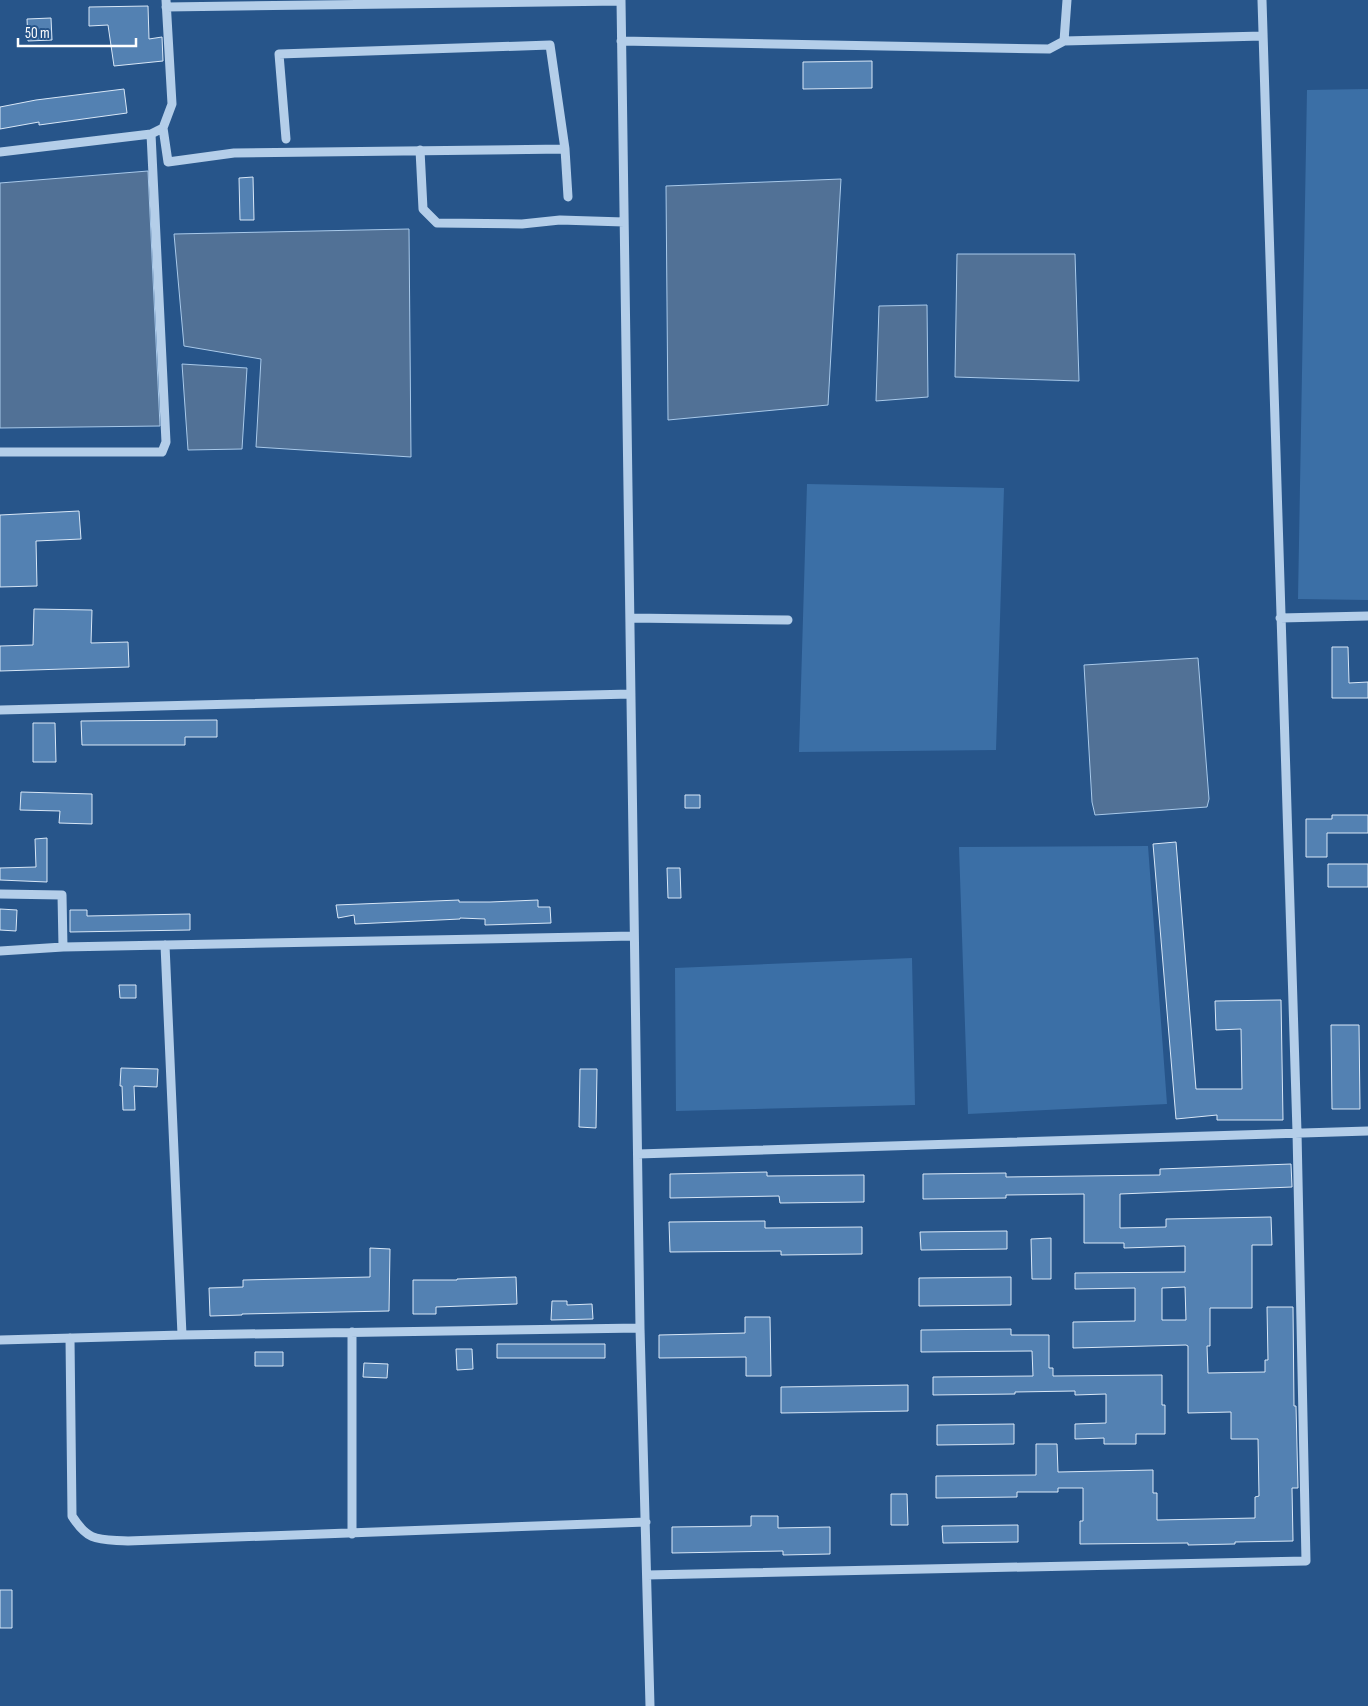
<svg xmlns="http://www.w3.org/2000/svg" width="1368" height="1706" font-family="'Sofia Sans Condensed',sans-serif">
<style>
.green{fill:#3b6fa6}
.water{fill:#517196;stroke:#a8c9ea}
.building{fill:#5381b2;stroke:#d8e7f7;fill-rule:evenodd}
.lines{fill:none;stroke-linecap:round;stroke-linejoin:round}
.minor{stroke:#b4cee9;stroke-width:9}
</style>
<rect width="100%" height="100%" fill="#27558a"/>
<!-- green -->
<path class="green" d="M 1368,89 L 1368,600 L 1298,599 L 1307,90 Z
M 807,484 L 1004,488 L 996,750 L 799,752 Z
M 1148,846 L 1167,1104 L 968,1114 L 959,847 Z
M 912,958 L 915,1105 L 676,1111 L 675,968 Z"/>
<!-- water -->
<path class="water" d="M 148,171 L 160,426 L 0,428 L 0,183 Z
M 841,179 L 828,405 L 668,420 L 666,186 Z
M 409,229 L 411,457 L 256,447 L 261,359 L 184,346 L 174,234 Z
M 957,254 L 1075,254 L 1079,381 L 955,377 Z
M 927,305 L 928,397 L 876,401 L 879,306 Z
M 182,364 L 247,368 L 242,449 L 188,450 Z
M 1198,658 L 1209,799 L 1207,807 L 1095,815 L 1092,802 L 1084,665 Z"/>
<!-- building -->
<path class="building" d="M 148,6 L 149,39 L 162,37 L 163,61 L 114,66 L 108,25 L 89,26 L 89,7 Z
M 51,18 L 52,40 L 28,41 L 27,19 Z
M 872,61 L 872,88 L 803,89 L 803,62 Z
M 124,89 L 127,113 L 39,125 L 39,122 L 0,129 L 0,107 L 36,100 Z
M 253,177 L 254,220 L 240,220 L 239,178 Z
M 79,511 L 81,539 L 36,541 L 37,586 L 0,587 L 0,515 Z
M 34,609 L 92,610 L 91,643 L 128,642 L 129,667 L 0,671 L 0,646 L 33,645 Z
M 1332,647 L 1348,647 L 1349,683 L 1368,682 L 1368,698 L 1332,698 Z
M 217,720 L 217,737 L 185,737 L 185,745 L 82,745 L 81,721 Z
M 33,723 L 55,723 L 56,762 L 33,762 Z
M 21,792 L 92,794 L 92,824 L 59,823 L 60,811 L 20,810 Z
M 685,795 L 700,795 L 700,808 L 685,808 Z
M 1332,815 L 1368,815 L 1368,833 L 1327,833 L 1327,857 L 1306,857 L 1306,819 L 1332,819 Z
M 47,838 L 47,882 L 0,880 L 0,868 L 36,867 L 35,839 Z
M 1176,842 L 1196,1089 L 1242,1089 L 1241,1029 L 1216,1030 L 1215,1001 L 1281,1000 L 1283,1120 L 1217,1120 L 1217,1115 L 1176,1119 L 1153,844 Z
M 1328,864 L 1368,864 L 1368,887 L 1328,887 Z
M 667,868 L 680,868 L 681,898 L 668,898 Z
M 459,900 L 459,902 L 490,902 L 538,900 L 538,907 L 550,907 L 551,923 L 485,925 L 485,919 L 460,918 L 460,919 L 355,924 L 354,915 L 338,918 L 336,905 Z
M 0,909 L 17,910 L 16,931 L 0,930 Z
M 70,910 L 87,910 L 87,916 L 190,914 L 190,930 L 70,932 Z
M 119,985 L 136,985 L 136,998 L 120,998 Z
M 1331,1025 L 1359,1025 L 1360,1109 L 1332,1109 Z
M 121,1068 L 158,1069 L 157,1087 L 134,1086 L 135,1110 L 123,1110 L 122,1086 L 120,1086 Z
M 580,1069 L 597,1069 L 596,1128 L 579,1127 Z
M 1291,1164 L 1292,1187 L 1120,1194 L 1120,1228 L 1166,1227 L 1166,1219 L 1271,1217 L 1272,1245 L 1252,1245 L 1252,1308 L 1210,1308 L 1210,1346 L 1207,1346 L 1208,1373 L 1265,1372 L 1265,1360 L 1268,1360 L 1267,1307 L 1293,1307 L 1294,1406 L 1296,1406 L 1298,1488 L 1292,1488 L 1293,1541 L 1235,1542 L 1235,1544 L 1188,1545 L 1188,1543 L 1080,1544 L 1080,1521 L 1083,1521 L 1083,1488 L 1058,1488 L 1058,1492 L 1017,1492 L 1017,1497 L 936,1498 L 936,1476 L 1036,1475 L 1036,1444 L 1057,1444 L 1058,1472 L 1153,1470 L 1153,1493 L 1157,1493 L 1157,1520 L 1255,1518 L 1255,1497 L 1259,1496 L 1258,1439 L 1231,1439 L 1231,1412 L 1188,1413 L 1188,1346 L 1186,1345 L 1073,1348 L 1073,1322 L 1135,1321 L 1135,1288 L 1075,1289 L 1075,1273 L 1185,1272 L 1185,1246 L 1124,1248 L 1124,1243 L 1084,1243 L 1084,1194 L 1006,1195 L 1006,1198 L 923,1199 L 923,1174 L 1006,1173 L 1006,1177 L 1160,1175 L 1160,1169 ZM 1185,1287 L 1186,1320 L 1162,1320 L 1162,1288 Z
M 767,1172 L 767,1176 L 864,1175 L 864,1202 L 780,1203 L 779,1196 L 670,1198 L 670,1174 Z
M 765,1221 L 765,1228 L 862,1227 L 862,1254 L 781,1255 L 781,1251 L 670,1252 L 669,1222 Z
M 1007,1231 L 1007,1249 L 921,1250 L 920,1232 Z
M 1051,1238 L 1051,1279 L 1032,1279 L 1031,1239 Z
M 370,1248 L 390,1249 L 389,1311 L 242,1314 L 242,1315 L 210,1316 L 209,1288 L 243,1287 L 243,1280 L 370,1277 Z
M 516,1277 L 517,1304 L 436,1307 L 436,1314 L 413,1314 L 413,1280 L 457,1280 L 457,1279 Z
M 1011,1277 L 1011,1305 L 919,1306 L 919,1278 Z
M 552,1301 L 567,1301 L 567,1305 L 592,1304 L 593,1319 L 551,1320 Z
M 745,1317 L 770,1317 L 771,1376 L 746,1376 L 746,1357 L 659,1358 L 659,1335 L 745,1333 Z
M 1011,1329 L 1011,1335 L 1049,1335 L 1049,1368 L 1053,1368 L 1053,1376 L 1162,1375 L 1162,1405 L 1165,1405 L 1165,1434 L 1136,1434 L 1136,1444 L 1104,1444 L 1104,1438 L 1075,1439 L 1075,1424 L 1106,1423 L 1106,1394 L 1075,1395 L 1075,1391 L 1015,1392 L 1015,1394 L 933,1395 L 933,1377 L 1033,1376 L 1032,1351 L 921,1352 L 921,1330 Z
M 497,1344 L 605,1344 L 605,1358 L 497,1358 Z
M 456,1349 L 472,1349 L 473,1369 L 457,1370 Z
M 255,1352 L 283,1352 L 283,1366 L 255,1366 Z
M 364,1363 L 388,1364 L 387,1378 L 363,1377 Z
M 908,1385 L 908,1411 L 781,1413 L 781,1387 Z
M 1014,1424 L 1014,1444 L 937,1445 L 937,1425 Z
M 891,1494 L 907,1494 L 908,1525 L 891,1525 Z
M 751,1516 L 778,1516 L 778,1528 L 830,1527 L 830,1554 L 783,1555 L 783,1551 L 672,1553 L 672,1527 L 751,1526 Z
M 1018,1525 L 1018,1542 L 943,1543 L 942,1526 Z
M 0,1590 L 12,1590 L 12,1628 L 0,1628 Z"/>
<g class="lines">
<!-- minor -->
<path class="minor" d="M 621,0 L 640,1328 L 650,1706
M 166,7 L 621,1
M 621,41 L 1049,49 L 1064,41 L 1263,36
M 1064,41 L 1067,0
M 163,128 L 168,162 L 234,153 L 565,149 L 568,197
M 286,139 L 279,54 L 550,45 L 565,149
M 420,150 L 423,209 L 437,223 L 522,224 L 560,220 L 624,222
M 0,152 L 151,134 L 163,128 L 172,104 L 166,0
M 0,452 L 162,452 L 166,442 L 151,134
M 630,618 L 788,620
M 1280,618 L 1368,616
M 0,710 L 631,694
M 0,894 L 62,895 L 63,947 L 634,936
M 165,945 L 182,1335
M 0,951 L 63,947
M 638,1154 L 1368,1131
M 70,1338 L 72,1516 C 89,1543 99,1539 128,1541 L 646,1522
M 0,1340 L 182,1335 L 640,1328
M 352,1534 L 352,1332
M 647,1575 L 1306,1561 L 1297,1132 L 1262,0"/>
</g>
<!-- scale -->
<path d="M18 38v8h118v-8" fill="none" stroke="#ffffff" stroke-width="2.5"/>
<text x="25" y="38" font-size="15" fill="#ffffff" stroke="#27558a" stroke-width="4" paint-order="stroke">50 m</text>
</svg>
